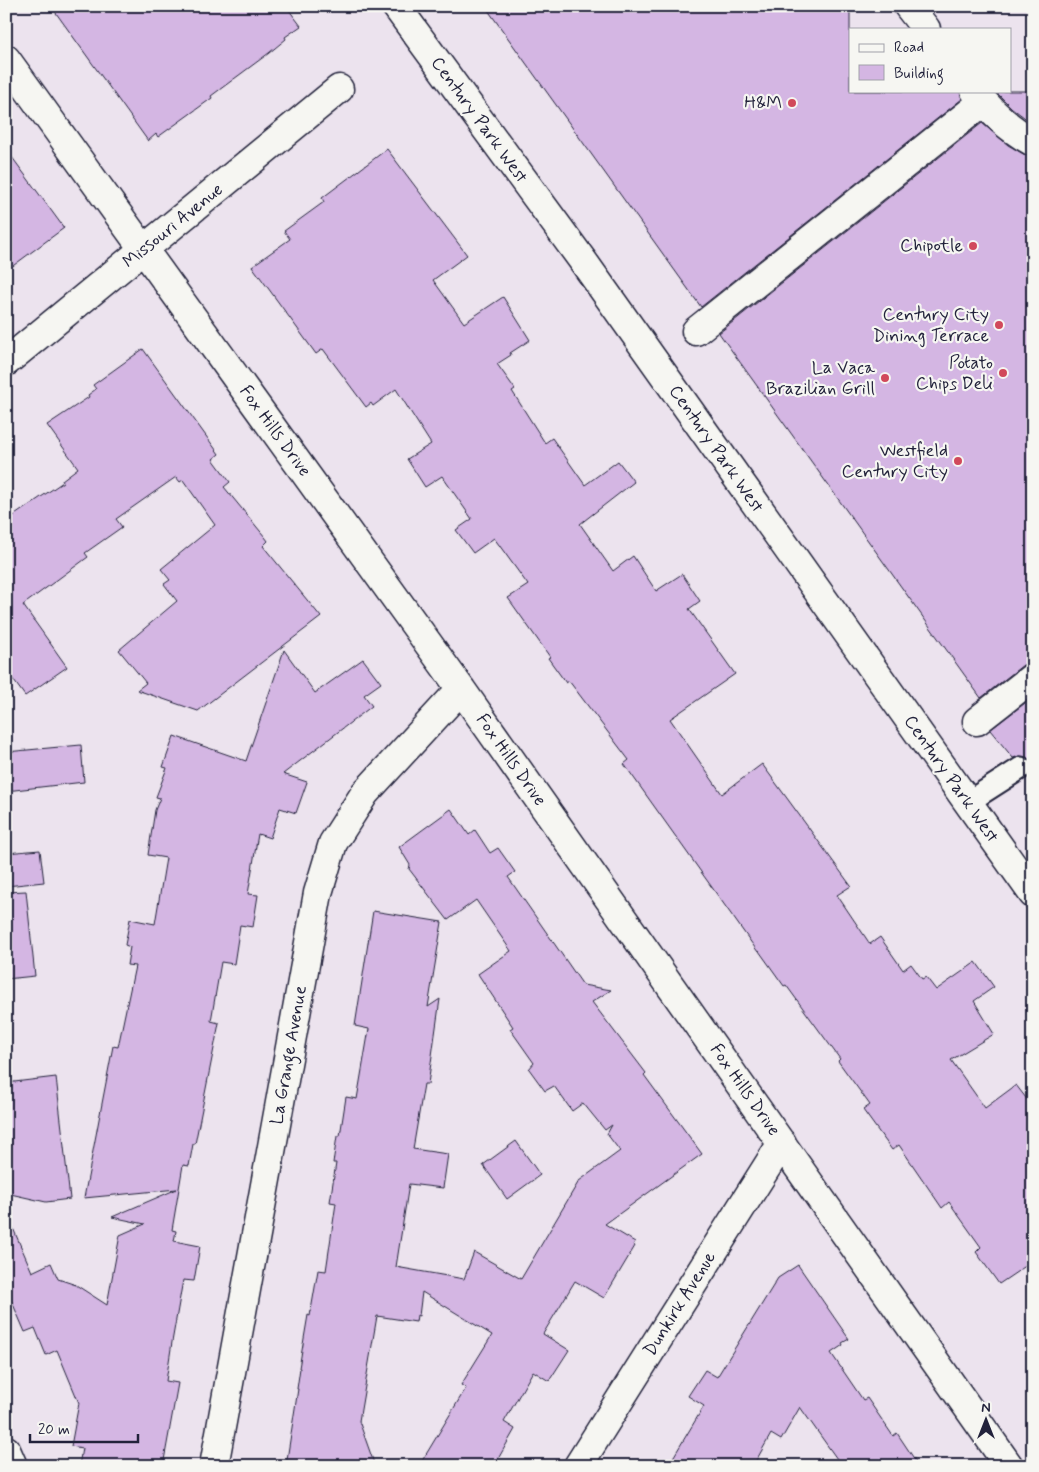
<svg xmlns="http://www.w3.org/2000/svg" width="1039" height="1472" font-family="Mynerve,sans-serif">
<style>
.building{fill:#d4b6e3;stroke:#22223b}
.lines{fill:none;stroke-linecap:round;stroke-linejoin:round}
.lane-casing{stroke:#22223b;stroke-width:25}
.street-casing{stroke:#22223b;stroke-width:31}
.secondary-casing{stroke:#22223b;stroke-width:31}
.lane{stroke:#f6f6f2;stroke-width:21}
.street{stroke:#f6f6f2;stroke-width:28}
.secondary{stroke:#f6f6f2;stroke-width:28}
.poi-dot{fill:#d1495b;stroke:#f6f6f2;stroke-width:2}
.labels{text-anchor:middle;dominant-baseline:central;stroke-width:4.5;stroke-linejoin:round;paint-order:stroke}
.poi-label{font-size:18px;fill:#22223b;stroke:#f6f6f2;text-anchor:end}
.street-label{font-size:18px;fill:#22223b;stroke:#f6f6f2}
</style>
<rect width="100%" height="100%" fill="#ece3ee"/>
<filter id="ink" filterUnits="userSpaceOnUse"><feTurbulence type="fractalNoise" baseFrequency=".02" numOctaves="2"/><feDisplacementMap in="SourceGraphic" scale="10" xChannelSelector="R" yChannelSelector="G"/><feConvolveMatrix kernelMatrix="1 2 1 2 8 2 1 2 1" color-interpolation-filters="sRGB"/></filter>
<g filter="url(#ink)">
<!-- building -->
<path class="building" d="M 51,6 L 286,6 L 301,26 L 285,37 L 286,39 L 269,53 L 211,96 L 212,98 L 158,137 L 156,134 L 148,141 Z
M 485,6 L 850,6 L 850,91 L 960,91 L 962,99 L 701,307 Z
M 995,91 L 1033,91 L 1033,124 L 1012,108 Z
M 982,123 L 1008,145 L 1025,155 L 1033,158 L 1033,662 L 1023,665 L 981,698 L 719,333 Z
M 6,149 L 64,228 L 6,271 Z
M 387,149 L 467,255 L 433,280 L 464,323 L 503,297 L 530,340 L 510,353 L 511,355 L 497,364 L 515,389 L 512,391 L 545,443 L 552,438 L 585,485 L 618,461 L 634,482 L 580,524 L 613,571 L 633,556 L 656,591 L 682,574 L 700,601 L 689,609 L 735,674 L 670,719 L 722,794 L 762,764 L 851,886 L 837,895 L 870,944 L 880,937 L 903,970 L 911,964 L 922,979 L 926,977 L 936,990 L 976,962 L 994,987 L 974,1001 L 994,1034 L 951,1060 L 985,1108 L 1016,1085 L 1033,1107 L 1033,1261 L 999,1284 L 976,1252 L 981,1247 L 949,1202 L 942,1208 L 899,1145 L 892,1150 L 863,1110 L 870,1105 L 838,1061 L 840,1059 L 786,985 L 784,986 L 759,951 L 758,952 L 624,764 L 629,760 L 569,681 L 566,683 L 548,658 L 550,657 L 508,598 L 528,585 L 494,538 L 473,553 L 456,530 L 472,519 L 442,476 L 425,487 L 407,459 L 431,444 L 396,389 L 373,406 L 371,403 L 366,407 L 323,349 L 316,354 L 252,266 L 290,239 L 284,231 L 324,202 L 322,198 Z
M 143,349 L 219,454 L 213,459 L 230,482 L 224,487 L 265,537 L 268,541 L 263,546 L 321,617 L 198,711 L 137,690 L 146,683 L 119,650 L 177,601 L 164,584 L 170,580 L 161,569 L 215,525 L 183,480 L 180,482 L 176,477 L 116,519 L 122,527 L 85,553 L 88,557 L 23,605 L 67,667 L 25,696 L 6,670 L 6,521 L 63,482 L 62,480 L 78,468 L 47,425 L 89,397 L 88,395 L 96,389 L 93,385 Z
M 284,650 L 315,693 L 363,659 L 381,683 L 364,695 L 372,706 L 283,774 L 307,782 L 296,813 L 280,808 L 270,838 L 258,834 L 248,894 L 258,895 L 253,927 L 240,925 L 234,964 L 221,962 L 211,1021 L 219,1023 L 195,1144 L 193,1144 L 189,1166 L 183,1165 L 172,1230 L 176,1231 L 174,1241 L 200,1246 L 194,1281 L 183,1280 L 172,1342 L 166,1381 L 178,1383 L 163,1466 L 79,1466 L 82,1448 L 71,1446 L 79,1403 L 57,1350 L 46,1355 L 35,1328 L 25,1332 L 6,1288 L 6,1212 L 32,1272 L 51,1263 L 58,1279 L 76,1285 L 107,1305 L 120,1235 L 145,1224 L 112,1217 L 177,1189 L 84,1198 L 113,1046 L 118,1047 L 135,966 L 127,965 L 130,947 L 125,945 L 130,919 L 155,924 L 166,858 L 148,855 L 155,810 L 160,798 L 156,797 L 167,768 L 163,767 L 174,736 L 246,761 Z
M 1033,697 L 1033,765 L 1031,761 L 1026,757 L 1020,756 L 1013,758 L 990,730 Z
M 81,745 L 84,782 L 6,791 L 6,752 Z
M 451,809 L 469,835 L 475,830 L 490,853 L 498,848 L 515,872 L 508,877 L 583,985 L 611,990 L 592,1002 L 646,1073 L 644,1075 L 702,1154 L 605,1224 L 635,1242 L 633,1245 L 635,1246 L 604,1298 L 575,1281 L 543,1334 L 569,1350 L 549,1381 L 533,1371 L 504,1422 L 515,1429 L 494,1466 L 419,1466 L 466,1388 L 461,1385 L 492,1335 L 422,1292 L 419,1316 L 417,1315 L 416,1322 L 377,1316 L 359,1421 L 375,1466 L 286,1466 L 298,1389 L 297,1389 L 300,1368 L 299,1368 L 308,1315 L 310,1316 L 318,1270 L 326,1271 L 336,1203 L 330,1202 L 336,1163 L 333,1163 L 337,1136 L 340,1136 L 346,1097 L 357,1099 L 369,1029 L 355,1026 L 373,911 L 442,922 L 428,1007 L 440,999 L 428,1084 L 424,1084 L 413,1149 L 448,1154 L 443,1188 L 409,1184 L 396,1267 L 464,1279 L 474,1252 L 521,1279 L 579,1181 L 620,1151 L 607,1134 L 612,1125 L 605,1130 L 583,1103 L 572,1111 L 554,1086 L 545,1091 L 529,1069 L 534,1063 L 510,1029 L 513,1027 L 478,974 L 511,951 L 476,900 L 448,920 L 409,869 L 410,865 L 399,847 Z
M 40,850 L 44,882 L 6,886 L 6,853 Z
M 26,891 L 35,976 L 6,979 L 6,892 Z
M 56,1077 L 70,1199 L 46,1202 L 6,1193 L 6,1083 Z
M 516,1141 L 540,1175 L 507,1199 L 483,1165 Z
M 798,1265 L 849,1339 L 842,1343 L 843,1345 L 831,1353 L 863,1400 L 867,1398 L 893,1436 L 897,1433 L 919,1466 L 842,1466 L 800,1407 L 781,1440 L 771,1434 L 753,1466 L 668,1466 L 704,1406 L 688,1396 L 705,1370 L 717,1377 L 778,1278 Z"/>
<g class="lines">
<!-- lane casing -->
<g class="lane-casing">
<path id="lane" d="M 968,802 L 1021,768"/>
</g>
<!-- street casing -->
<g class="street-casing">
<path id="street" d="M 908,6 L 926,29
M 6,59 L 461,689 L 1009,1466
M 975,91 C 990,111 1011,130 1033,142
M 696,331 L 983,102
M 6,362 L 339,89
M 977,721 L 1033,677
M 6,1450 L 13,1466
M 214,1466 L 318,893 L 333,843 L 365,793 L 461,689
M 578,1466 L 782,1143"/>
</g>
<!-- secondary casing -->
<g class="secondary-casing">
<path id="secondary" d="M 396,6 L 583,261 L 1033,894"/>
</g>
<!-- lane -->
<use href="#lane" class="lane"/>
<!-- street -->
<use href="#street" class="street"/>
<!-- secondary -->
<use href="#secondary" class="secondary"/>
</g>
</g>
<!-- markers -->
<g class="poi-dot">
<circle cx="792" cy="103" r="5"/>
<circle cx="973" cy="246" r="5"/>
<circle cx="999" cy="325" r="5"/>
<circle cx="1003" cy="373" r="5"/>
<circle cx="885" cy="378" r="5"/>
<circle cx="958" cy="461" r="5"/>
</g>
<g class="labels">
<!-- poi labels -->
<g class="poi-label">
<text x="782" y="103">H&amp;M</text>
<text x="963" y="246">Chipotle</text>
<text x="989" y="315">Century City<tspan x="989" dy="21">Dining Terrace</tspan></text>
<text x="993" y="363">Potato<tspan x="993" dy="21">Chips Deli</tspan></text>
<text x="875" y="368">La Vaca<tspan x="875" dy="21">Brazilian Grill</tspan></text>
<text x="948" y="451">Westfield<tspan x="948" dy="21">Century City</tspan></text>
</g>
<!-- street labels -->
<g class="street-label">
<text transform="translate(479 120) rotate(54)">Century Park West</text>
<text transform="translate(173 226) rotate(-39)">Missouri Avenue</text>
<text transform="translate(275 431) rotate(54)">Fox Hills Drive</text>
<text transform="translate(716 449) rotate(55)">Century Park West</text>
<text transform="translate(511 760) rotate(55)">Fox Hills Drive</text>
<text transform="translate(951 779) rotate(55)">Century Park West</text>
<text transform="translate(289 1055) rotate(-80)">La Grange Avenue</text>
<text transform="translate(745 1090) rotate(55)">Fox Hills Drive</text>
<text transform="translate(680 1304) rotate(-58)">Dunkirk Avenue</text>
</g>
</g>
<!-- margin -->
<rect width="1039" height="1472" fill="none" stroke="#f6f6f2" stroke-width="25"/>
<rect x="12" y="12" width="1014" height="1447" fill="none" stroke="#22223b" stroke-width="2" filter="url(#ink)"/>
<!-- legend -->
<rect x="849" y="28" width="162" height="65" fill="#f6f6f2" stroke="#a1a1a9"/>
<rect x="859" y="44" width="25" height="8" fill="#f6f6f2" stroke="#a1a1a9"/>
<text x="894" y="52" font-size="15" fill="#22223b">Road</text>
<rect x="859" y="65" width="25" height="15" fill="#d4b6e3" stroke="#a1a1a9"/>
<text x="894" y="78" font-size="15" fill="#22223b">Building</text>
<!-- north arrow -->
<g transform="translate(986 1420)" stroke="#f6f6f2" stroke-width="4" paint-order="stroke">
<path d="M0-4L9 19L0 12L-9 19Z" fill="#22223b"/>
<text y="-8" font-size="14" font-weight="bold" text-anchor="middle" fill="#22223b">N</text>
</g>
<!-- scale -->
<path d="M30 1434v8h108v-8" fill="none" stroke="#22223b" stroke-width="2.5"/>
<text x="38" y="1434" font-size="15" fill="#22223b" stroke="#f6f6f2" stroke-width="4" paint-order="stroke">20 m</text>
</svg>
